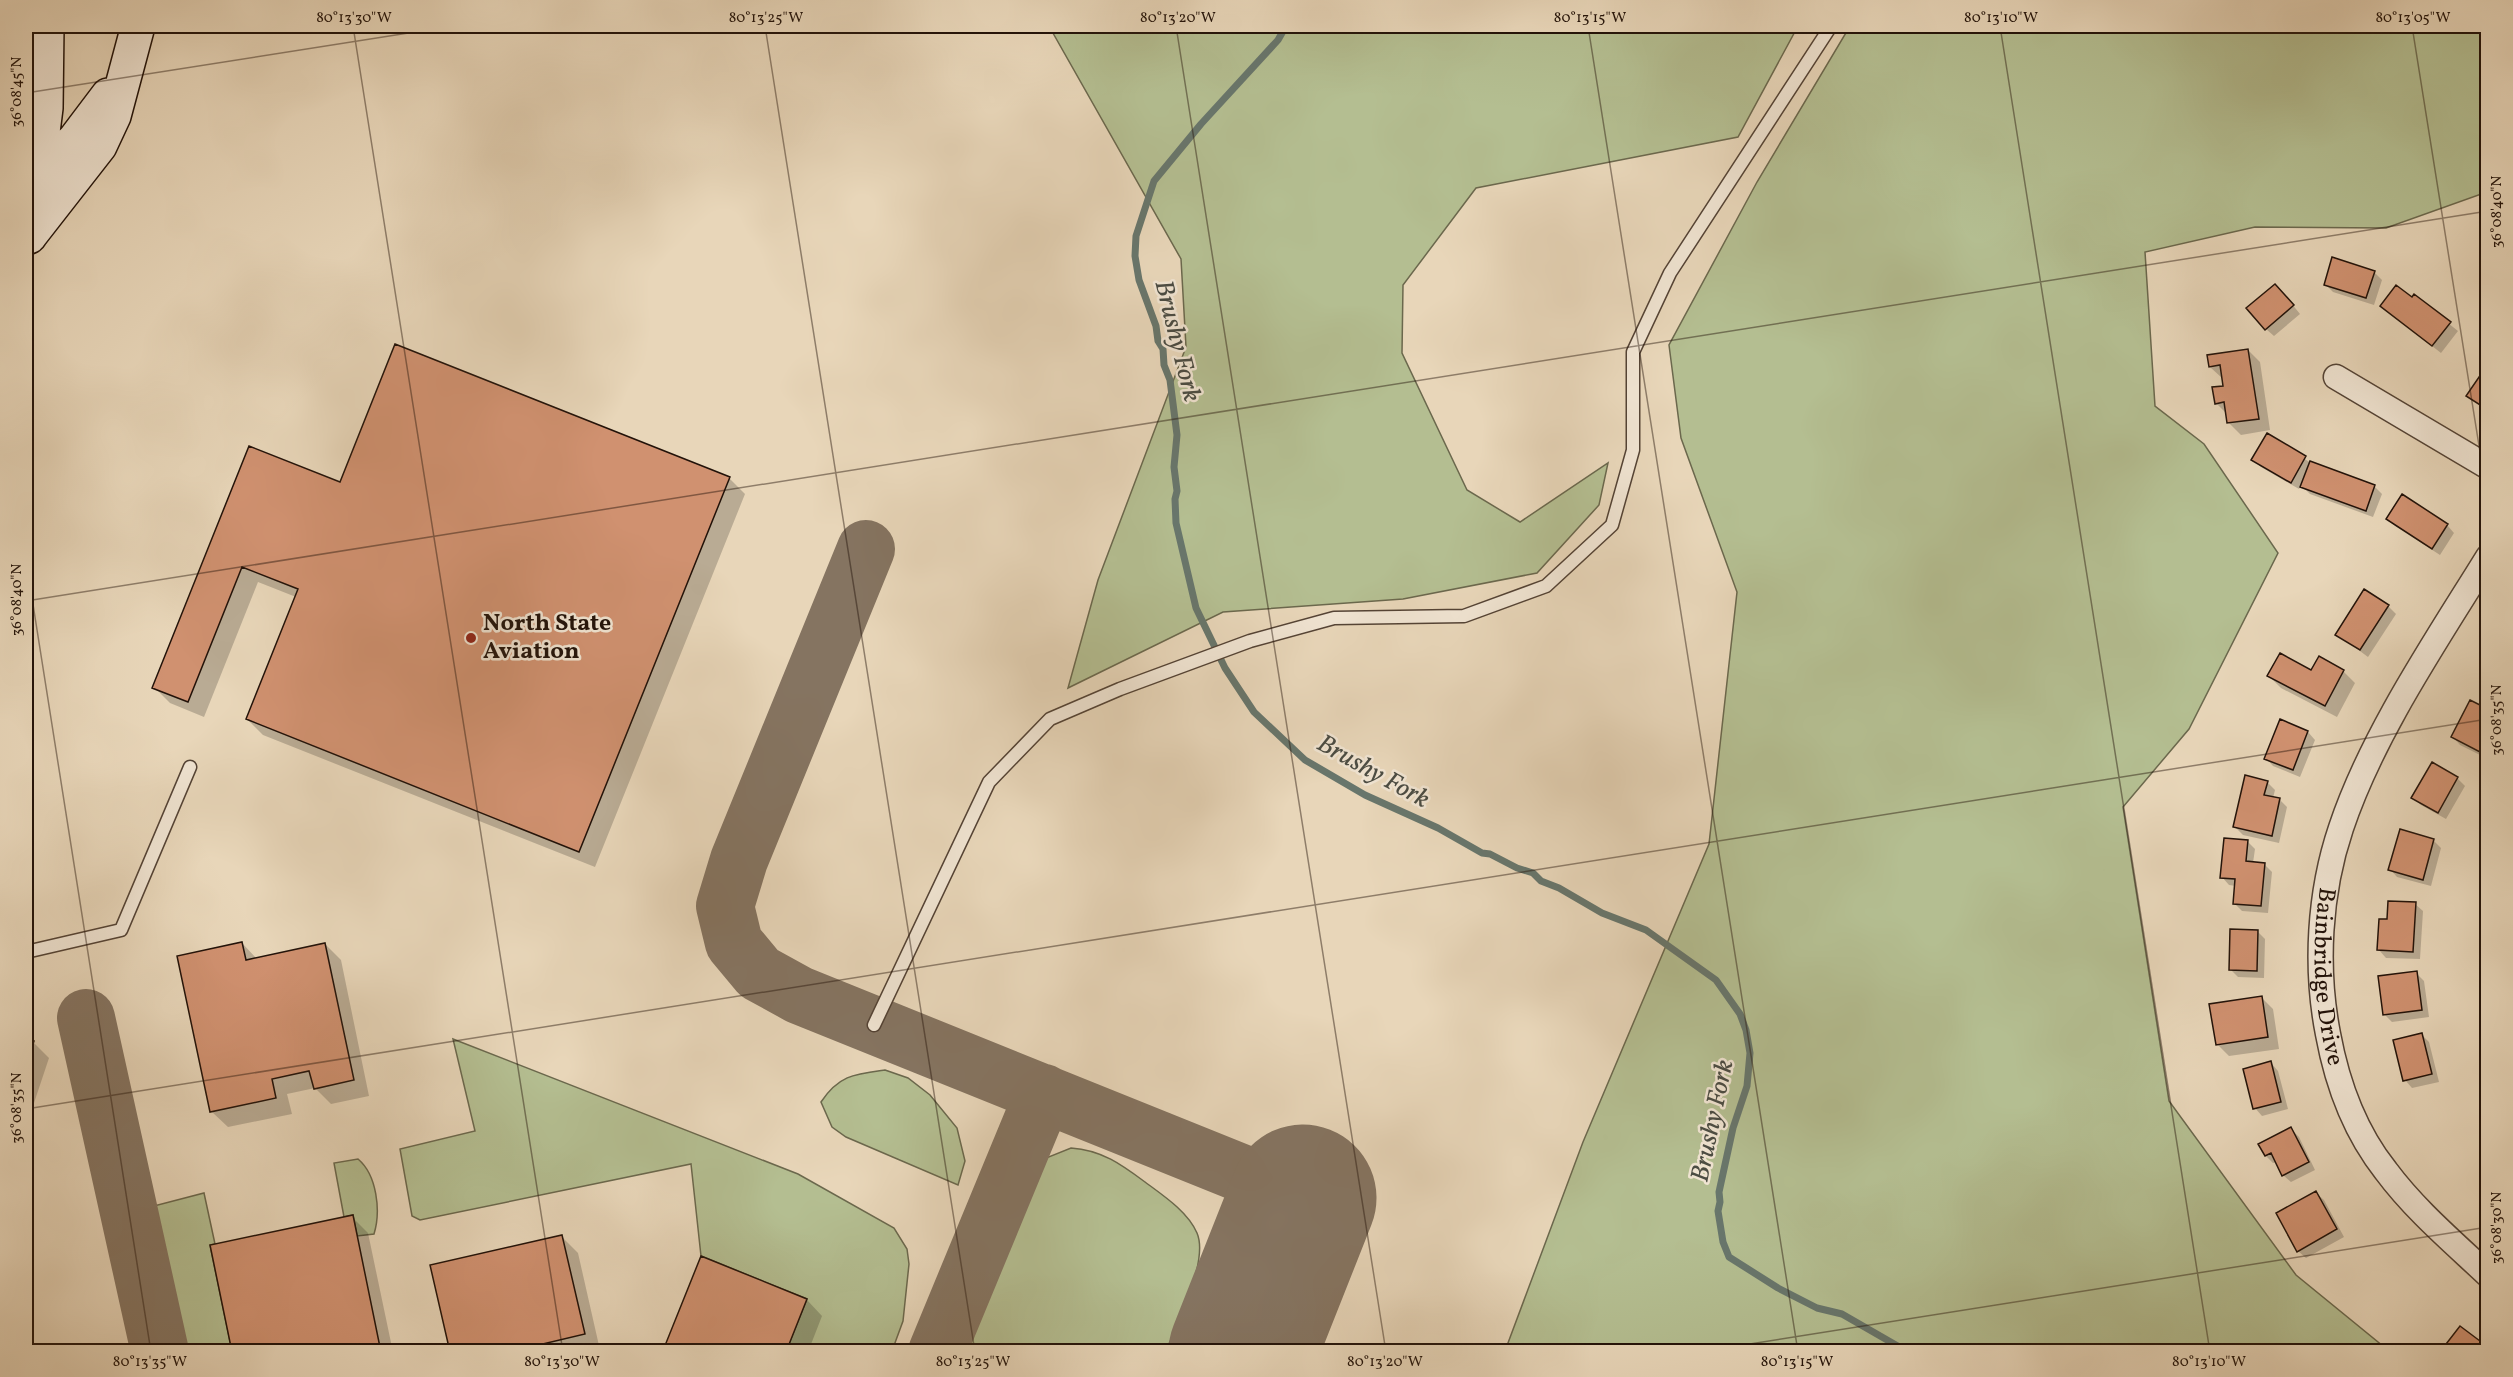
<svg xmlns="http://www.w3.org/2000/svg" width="2513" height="1377" font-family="Vollkorn,serif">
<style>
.green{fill:#b4be91;stroke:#6b684d;stroke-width:1.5}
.shadow{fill:#0003}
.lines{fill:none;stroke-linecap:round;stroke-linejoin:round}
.stream{stroke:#68766c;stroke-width:7}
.taxiway{stroke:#857461;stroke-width:58}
.runway{stroke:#857461;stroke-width:147}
.building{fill:#d09170;stroke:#221209;stroke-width:1.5}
.lane-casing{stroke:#544335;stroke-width:15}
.street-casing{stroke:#544335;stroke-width:27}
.secondary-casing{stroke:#221209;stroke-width:36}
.lane{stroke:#f0e4d2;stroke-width:12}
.street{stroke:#f0e4d2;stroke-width:24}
.secondary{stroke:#f0e4d2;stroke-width:33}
.ticks{fill:none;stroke:#221209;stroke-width:1.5;stroke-opacity:0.45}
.poi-dot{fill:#8f2418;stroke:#f0e4d2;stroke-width:2}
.labels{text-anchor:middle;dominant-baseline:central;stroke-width:5;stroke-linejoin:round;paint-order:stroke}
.poi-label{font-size:24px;font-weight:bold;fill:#221209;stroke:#f0e4d2;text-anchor:start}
.street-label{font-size:24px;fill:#221209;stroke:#f0e4d2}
.water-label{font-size:26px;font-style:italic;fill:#4b4c43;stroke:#f0e4d2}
.neatline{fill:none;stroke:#221209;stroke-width:2}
.ticks-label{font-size:15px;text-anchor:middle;fill:#221209}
</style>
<rect width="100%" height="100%" fill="#e8d6b9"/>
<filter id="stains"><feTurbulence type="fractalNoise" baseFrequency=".00333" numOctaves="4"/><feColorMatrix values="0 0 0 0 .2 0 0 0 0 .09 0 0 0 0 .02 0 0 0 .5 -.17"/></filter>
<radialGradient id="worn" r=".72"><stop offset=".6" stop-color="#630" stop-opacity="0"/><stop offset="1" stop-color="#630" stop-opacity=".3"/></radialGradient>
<!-- green -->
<path class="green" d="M 1049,26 L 1798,26 L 1738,137 L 1476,188 L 1403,285 L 1402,353 L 1467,490 L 1520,522 L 1608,463 L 1599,505 L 1537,573 L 1403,599 L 1223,612 L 1068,688 L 1098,580 L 1186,347 L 1181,259 Z
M 1850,26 L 2487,26 L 2487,192 L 2386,228 L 2255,227 L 2145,252 L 2155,406 L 2204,444 L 2278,553 L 2189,729 L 2123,807 L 2169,1101 L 2296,1275 L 2389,1351 L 1505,1351 L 1583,1142 L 1709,844 L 1737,592 L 1681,438 L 1669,345 L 1757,182 Z
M 453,1039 L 798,1174 L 894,1228 L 907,1249 L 909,1264 L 903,1321 L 892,1351 L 786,1351 L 807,1299 L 701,1256 L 691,1164 L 420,1220 L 412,1216 L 400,1149 L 475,1131 Z
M 885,1070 L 908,1078 L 930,1095 L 957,1128 L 965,1161 L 958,1185 L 846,1137 L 832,1127 L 821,1102 C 839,1075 855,1074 885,1070 Z
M 1071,1148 C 1102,1150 1122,1165 1145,1182 C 1164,1196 1188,1212 1197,1233 C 1209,1261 1177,1324 1166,1351 L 955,1351 L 1015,1202 L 1046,1158 Z
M 358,1159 C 377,1175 381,1211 374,1234 L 357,1236 L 353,1215 L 344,1217 L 334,1163 Z
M 204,1193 L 215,1244 L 210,1245 L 232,1351 L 180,1351 L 150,1207 Z"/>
<!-- shadow -->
<path class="shadow" d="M 2374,272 L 2382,280 L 2374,305 L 2333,292 L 2325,284 Z
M 2283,293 L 2300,314 L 2274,336 L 2266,329 Z
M 2414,296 L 2458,331 L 2441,353 L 2381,306 L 2412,299 Z
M 2248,350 L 2260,362 L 2270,430 L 2241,435 L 2229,423 L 2227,414 L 2216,403 L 2225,387 L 2222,378 L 2210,367 Z
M 2488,367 L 2488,413 L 2468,396 Z
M 2267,435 L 2311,463 L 2374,486 L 2382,494 L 2373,517 L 2310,494 L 2301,485 L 2299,489 L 2261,467 L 2253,460 Z
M 250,448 L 341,484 L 729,478 L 745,494 L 595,867 L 263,735 L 247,719 L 296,597 L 258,582 L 204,717 L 170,703 L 154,687 Z
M 2388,519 L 2447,525 L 2454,533 L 2440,555 L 2395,526 Z
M 2388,606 L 2396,614 L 2368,657 L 2337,634 Z
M 2343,671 L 2355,683 L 2337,717 L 2281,688 L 2269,676 Z
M 2488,711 L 2488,759 L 2460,745 L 2453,737 Z
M 2308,732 L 2315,740 L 2300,777 L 2273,766 L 2266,758 Z
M 2457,778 L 2465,786 L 2446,819 L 2421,805 L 2413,798 Z
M 2267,782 L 2275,790 L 2273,798 L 2280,800 L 2287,807 L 2279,843 L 2243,835 L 2235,827 Z
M 2401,831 L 2434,841 L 2441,848 L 2431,886 L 2397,877 L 2390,869 Z
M 2247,841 L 2255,849 L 2253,863 L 2264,864 L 2272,872 L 2268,913 L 2242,911 L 2234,903 L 2236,886 L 2229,885 L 2222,877 Z
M 2415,904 L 2423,911 L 2420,959 L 2386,958 L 2379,950 L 2389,921 Z
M 2257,931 L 2265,939 L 2264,978 L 2238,977 L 2230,969 Z
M 242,943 L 257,959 L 325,944 L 341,960 L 369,1096 L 331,1104 L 315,1088 L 287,1094 L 292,1114 L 228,1127 L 212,1112 Z
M 2416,973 L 2424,981 L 2429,1017 L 2392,1022 L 2384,1014 Z
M 2261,997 L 2273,1009 L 2279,1049 L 2229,1056 L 2217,1044 Z
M 2422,1035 L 2429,1042 L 2439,1082 L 2412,1088 L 2405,1080 Z
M 26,1039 L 33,1042 L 49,1058 L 26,1127 Z
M 2271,1063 L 2278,1071 L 2288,1109 L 2262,1116 L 2255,1108 Z
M 2291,1129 L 2299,1137 L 2315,1170 L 2291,1182 L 2283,1175 L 2277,1162 L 2273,1163 L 2266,1156 Z
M 2316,1193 L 2324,1200 L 2344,1237 L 2306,1258 L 2298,1251 Z
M 352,1217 L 368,1233 L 393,1352 L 234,1352 Z
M 562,1237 L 578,1253 L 600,1350 L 452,1352 Z
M 701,1258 L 807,1300 L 822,1316 L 808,1352 L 670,1352 L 665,1347 Z"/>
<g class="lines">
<!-- stream -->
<path class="stream" d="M 1286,26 L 1278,40 L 1201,124 L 1154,181 L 1136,236 L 1135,256 L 1139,280 L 1156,326 L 1158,341 L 1163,349 L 1164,365 L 1170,380 L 1177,435 L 1174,467 L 1177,491 L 1175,499 L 1176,523 L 1196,608 L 1225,668 L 1254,712 L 1305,760 L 1365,795 L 1438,828 L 1482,853 L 1490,854 L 1517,868 L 1533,873 L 1541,881 L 1559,888 L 1602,913 L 1646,930 L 1716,980 L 1740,1014 L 1746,1030 L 1750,1053 L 1747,1086 L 1733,1128 L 1719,1192 L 1720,1202 L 1718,1211 L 1723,1242 L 1729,1257 L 1778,1288 L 1817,1308 L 1842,1314 L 1908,1352"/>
<!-- taxiway -->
<path class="taxiway" d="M 866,549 L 739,860 L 725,906 L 734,943 L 759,973 L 799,995 L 1303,1198
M 86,1018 L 160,1352
M 937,1352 L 1044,1093"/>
<!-- runway -->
<path class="runway" d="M 1242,1352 L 1303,1198"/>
</g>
<!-- building -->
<path class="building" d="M 2332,257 L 2375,271 L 2366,298 L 2324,285 Z
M 2275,284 L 2294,305 L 2265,330 L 2246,308 Z
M 2396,285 L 2412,297 L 2414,294 L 2451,322 L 2432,346 L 2380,306 Z
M 395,344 L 730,477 L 579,852 L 246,719 L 298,589 L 242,567 L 188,702 L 152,688 L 249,446 L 340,482 Z
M 2248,349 L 2259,419 L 2227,423 L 2224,402 L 2215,404 L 2212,387 L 2223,386 L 2220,365 L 2209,367 L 2207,355 Z
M 2488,364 L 2488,410 L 2466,396 Z
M 2267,433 L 2306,456 L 2291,483 L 2251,460 Z
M 2310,461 L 2375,485 L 2366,511 L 2300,487 Z
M 2402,494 L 2448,524 L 2432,549 L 2386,519 Z
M 2364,589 L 2389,605 L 2360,650 L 2335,635 Z
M 2280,653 L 2311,670 L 2319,656 L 2344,670 L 2325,706 L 2267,676 Z
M 2470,700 L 2488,709 L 2488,738 L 2480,752 L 2451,737 Z
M 2280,719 L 2308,731 L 2293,770 L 2264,759 Z
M 2432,762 L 2458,777 L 2438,813 L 2411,798 Z
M 2245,775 L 2268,781 L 2264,795 L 2280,798 L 2272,836 L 2233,827 Z
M 2400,829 L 2434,839 L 2423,880 L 2388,870 Z
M 2224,838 L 2248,840 L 2246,861 L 2265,863 L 2261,906 L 2233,904 L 2235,879 L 2220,878 Z
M 2388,901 L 2416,902 L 2413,952 L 2377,950 L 2379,919 L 2387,919 Z
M 2230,929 L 2258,930 L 2257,971 L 2229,970 Z
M 242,942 L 246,960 L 325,943 L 354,1080 L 314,1089 L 309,1071 L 272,1079 L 276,1098 L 210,1112 L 177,956 Z
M 2417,971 L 2422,1010 L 2383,1015 L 2378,976 Z
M 2262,996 L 2268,1037 L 2216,1045 L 2209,1004 Z
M 2422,1033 L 2432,1074 L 2403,1081 L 2393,1040 Z
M 26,1038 L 34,1041 L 26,1066 Z
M 2271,1061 L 2281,1102 L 2253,1109 L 2243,1069 Z
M 2291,1127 L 2309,1162 L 2282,1176 L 2271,1153 L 2265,1156 L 2258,1144 Z
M 2316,1191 L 2337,1229 L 2297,1252 L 2276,1213 Z
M 353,1215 L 381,1352 L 232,1352 L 210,1245 Z
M 562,1235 L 585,1334 L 509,1352 L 450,1352 L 430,1265 Z
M 701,1256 L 807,1299 L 786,1352 L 673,1352 L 664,1348 Z
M 2460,1326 L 2488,1347 L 2488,1352 L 2447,1352 L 2443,1348 Z"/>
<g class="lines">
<!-- lane casing -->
<g class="lane-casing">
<path id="lane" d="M 26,952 L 121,930 L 190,767
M 874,1025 L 989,782 L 1050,719 L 1120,689 L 1250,641 L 1334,618 L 1464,616 L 1546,586 L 1612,525 L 1633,450 L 1633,352 L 1670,273 L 1831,26"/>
</g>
<!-- street casing -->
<g class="street-casing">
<g id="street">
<path d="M 2336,377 L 2488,467"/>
<path id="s1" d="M 2488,557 C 2436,641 2372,735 2341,828 C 2319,893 2315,968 2328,1034 C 2337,1083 2355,1132 2386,1171 C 2415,1210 2453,1242 2488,1275"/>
</g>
</g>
<!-- secondary casing -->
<g class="secondary-casing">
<path id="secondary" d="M 39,172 L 74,140 L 108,95
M 30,236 L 46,108 L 47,26
M 29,237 L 100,146 L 114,116 L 138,26"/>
</g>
<!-- lane -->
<use href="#lane" class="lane"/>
<!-- street -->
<use href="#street" class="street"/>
<!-- secondary -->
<use href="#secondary" class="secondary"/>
</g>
<!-- ticks -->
<path class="ticks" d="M 353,26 L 563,1352M 765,26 L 975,1352M 1176,26 L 1386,1352M 1588,26 L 1798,1352M 2000,26 L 2210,1352M 2412,26 L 2488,502M 26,93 L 453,26M 26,560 L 151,1352M 26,601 L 2488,211M 26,1109 L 2488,719M 1699,1352 L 2488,1227"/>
<!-- markers -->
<circle class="poi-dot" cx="471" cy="638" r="6"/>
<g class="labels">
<!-- poi labels -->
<g class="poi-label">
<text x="483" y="624">North State<tspan x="483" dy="28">Aviation</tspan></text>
</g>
<!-- street labels -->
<g class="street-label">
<text stroke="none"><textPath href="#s1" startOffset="460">Bainbridge Drive</textPath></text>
</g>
<!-- water labels -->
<g class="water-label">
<text transform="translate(1177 341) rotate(76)">Brushy Fork</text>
<text transform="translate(1373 772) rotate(29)">Brushy Fork</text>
<text transform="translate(1713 1121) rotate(-78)">Brushy Fork</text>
</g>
</g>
<!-- margin -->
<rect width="2513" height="1377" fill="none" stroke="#e8d6b9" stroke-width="66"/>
<rect x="33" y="33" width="2447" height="1311" class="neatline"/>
<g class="ticks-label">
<text x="354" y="22">80°13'30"W</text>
<text x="766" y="22">80°13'25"W</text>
<text x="1178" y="22">80°13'20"W</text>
<text x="1590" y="22">80°13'15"W</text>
<text x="2001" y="22">80°13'10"W</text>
<text x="2413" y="22">80°13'05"W</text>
<text transform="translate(16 92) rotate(-90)" y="5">36°08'45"N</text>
<text transform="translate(2496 212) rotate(-90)" y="5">36°08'40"N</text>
<text transform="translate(16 600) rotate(-90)" y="5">36°08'40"N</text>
<text transform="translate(2496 720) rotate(-90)" y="5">36°08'35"N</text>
<text transform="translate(16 1108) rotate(-90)" y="5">36°08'35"N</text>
<text transform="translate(2496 1228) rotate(-90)" y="5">36°08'30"N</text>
<text x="150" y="1366">80°13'35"W</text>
<text x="562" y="1366">80°13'30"W</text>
<text x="973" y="1366">80°13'25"W</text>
<text x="1385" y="1366">80°13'20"W</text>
<text x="1797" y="1366">80°13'15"W</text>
<text x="2209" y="1366">80°13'10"W</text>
</g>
<rect width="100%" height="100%" filter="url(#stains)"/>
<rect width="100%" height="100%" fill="url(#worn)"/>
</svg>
